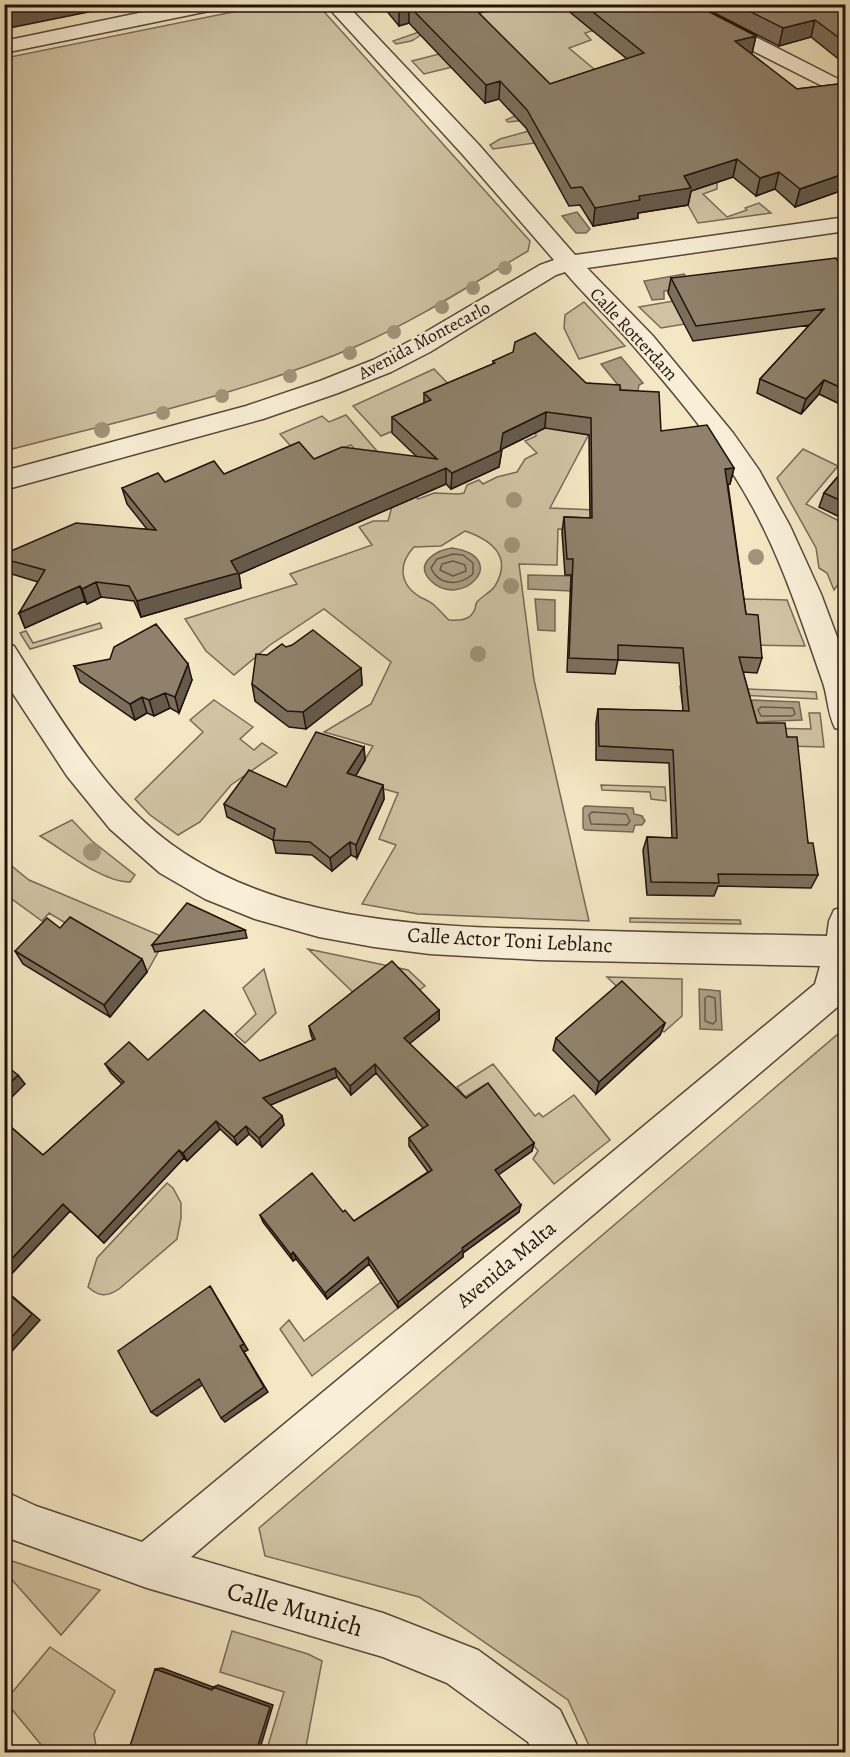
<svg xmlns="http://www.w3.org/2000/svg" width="850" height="1757" font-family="Alegreya,serif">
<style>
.green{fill:#d0c3a4;stroke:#786a58;stroke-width:1.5;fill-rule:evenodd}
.water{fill:#ac9f85;stroke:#746755;stroke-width:1.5}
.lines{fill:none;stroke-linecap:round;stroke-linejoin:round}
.shore{stroke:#665848;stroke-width:1.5}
.street-casing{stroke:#56473a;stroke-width:3}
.street{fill:#f8efd8;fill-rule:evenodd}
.tree{fill:#a2947c}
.wall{fill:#7b6f5c;stroke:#21120c;stroke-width:1.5}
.shaded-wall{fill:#645a4b;stroke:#21120c;stroke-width:1.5}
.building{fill:#8f816b;stroke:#21120c;stroke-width:1.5}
.labels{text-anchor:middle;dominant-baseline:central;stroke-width:4.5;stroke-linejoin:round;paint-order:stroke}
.far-street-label{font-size:18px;fill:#21120c;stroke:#f8efd8}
.street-label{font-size:21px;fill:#21120c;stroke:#f8efd8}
.near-street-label{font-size:26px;fill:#21120c;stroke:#f8efd8}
</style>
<rect width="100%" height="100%" fill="#f4e7c3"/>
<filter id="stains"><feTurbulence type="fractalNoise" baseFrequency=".00333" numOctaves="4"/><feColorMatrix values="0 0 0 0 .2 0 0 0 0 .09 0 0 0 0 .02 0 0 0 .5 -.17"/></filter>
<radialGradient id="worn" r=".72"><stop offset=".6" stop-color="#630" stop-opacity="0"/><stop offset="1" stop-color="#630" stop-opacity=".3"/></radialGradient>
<!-- green -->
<path class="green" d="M 657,4 L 663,8 L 585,33 L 591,40 L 569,48 L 600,74 L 563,116 L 508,122 L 506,120 L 535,107 L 422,34 C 409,44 411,40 396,44 L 393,41 L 465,16 L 518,5 Z
M 267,5 L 318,5 L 530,241 L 528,251 C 472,284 417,320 357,346 C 245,394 123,420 5,451 L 5,58 Z
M 439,54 L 452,67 L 424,74 L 412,61 Z
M 529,131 L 535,143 L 493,149 L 490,145 L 500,139 Z
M 698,166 L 717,182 L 717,189 L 703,194 L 727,217 L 747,210 L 745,208 L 759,203 L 771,213 L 698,223 L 680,191 Z
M 673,301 L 685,324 L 661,328 L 639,307 Z
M 584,302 L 625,346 L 579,359 L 564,328 L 565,315 Z
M 434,369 L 456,392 L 421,419 L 381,436 L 353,406 Z
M 590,383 L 598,408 L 599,415 L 550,508 L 643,512 L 645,532 L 558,529 L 557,565 L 519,564 L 534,680 L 589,921 L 418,914 L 362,904 L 396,845 L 379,839 L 398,793 L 353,780 L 373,746 L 324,732 L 371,704 L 391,662 L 324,609 L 270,645 L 234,675 L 206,651 L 185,619 L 297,584 L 290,574 L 372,545 L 359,527 L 373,521 L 388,521 L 394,499 L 351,445 L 323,456 L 311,469 L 280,434 L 322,416 L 329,422 L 346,415 L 418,499 L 434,493 L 459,494 L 464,493 L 467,485 L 479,480 L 483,484 L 497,477 L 517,472 L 525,459 L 537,453 L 525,441 L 536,436 L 535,426 ZM 465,531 C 491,540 513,556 495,586 C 490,593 482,596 477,602 C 474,607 477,606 474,611 C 470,620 458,621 449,620 C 444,616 441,611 436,607 C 432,602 426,600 420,597 C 399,584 398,564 414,547 L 441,546 Z
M 803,449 L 838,466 L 806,504 L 845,524 L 845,575 L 834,590 L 827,573 L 819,568 L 816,548 L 777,478 Z
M 708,598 L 787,600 L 805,646 L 755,645 Z
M 100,623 L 102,628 L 30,649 L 20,633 L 26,631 L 33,643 Z
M 680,686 L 816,692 L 817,699 L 739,695 L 682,702 Z
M 214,700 L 253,727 L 240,739 L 254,750 L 262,743 L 277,753 L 231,785 L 200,822 L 178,835 L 150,815 L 135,799 L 203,732 L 190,720 Z
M 809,713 L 820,713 L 824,747 L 786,746 L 762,728 L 811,729 Z
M 601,785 L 665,787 L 666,801 L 651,799 L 650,792 L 602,790 Z
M 72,820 L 92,841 L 135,875 L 130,882 C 103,883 64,850 40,836 Z
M 4,856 L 10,861 L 8,863 L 29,880 L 166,938 L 147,972 L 49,913 L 42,921 L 5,894 Z
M 630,918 L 740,920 L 741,924 L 630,922 Z
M 308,949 L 408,970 L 425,986 L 414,994 L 359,998 Z
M 264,969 L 276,1013 L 245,1043 L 235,1034 L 256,1014 L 243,988 Z
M 607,977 L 682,979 L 682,1016 L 664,1032 Z
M 845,1028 L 845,1752 L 592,1752 L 568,1700 L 419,1597 L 265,1556 L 259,1528 Z
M 493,1064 L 535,1116 L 539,1113 L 543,1117 L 574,1095 L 610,1140 L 554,1184 L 533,1159 L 538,1151 L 486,1084 L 465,1097 L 457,1087 Z
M 167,1183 L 173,1188 L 181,1203 L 181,1218 L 177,1239 L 119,1289 C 107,1297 99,1297 88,1287 L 97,1258 Z
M 381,1282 L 398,1308 L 312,1376 L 280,1329 L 289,1320 L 304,1341 Z
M 12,1561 L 100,1590 L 61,1635 L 5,1572 L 5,1569 Z
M 232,1631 L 308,1654 L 322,1661 L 305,1752 L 266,1752 L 284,1692 L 220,1672 Z
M 50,1647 L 115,1691 L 94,1734 L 97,1752 L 47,1752 L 5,1701 Z"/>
<!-- water -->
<path class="water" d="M 577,212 L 590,229 L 586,233 L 576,233 L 562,216 Z
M 684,274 L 691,286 L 690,288 L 664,291 L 664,299 L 652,300 L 644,281 Z
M 621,357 L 643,383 L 639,385 L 638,391 L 622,390 L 601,364 Z
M 452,548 C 513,557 461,612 430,580 C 414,563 437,550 452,548 Z
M 528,575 L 571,576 L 571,591 L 528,589 Z
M 535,599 L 555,600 L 555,631 L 538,630 Z
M 753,700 L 799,702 L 802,720 L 756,722 L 751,702 Z
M 585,806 L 633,808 L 634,814 L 642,816 L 645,821 L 642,825 L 635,825 L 633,832 L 585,830 L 583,828 L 583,808 Z
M 699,989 L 720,991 L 722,1030 L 700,1029 Z"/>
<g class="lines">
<!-- shore -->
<path class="shore" d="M 453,554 L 463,555 L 473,563 L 473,574 C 459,586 439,586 431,568 L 437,559 Z
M 453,561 L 465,565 L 466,571 L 453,576 L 440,570 L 442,564 Z
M 761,707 L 793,708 L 795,714 L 792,716 L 761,716 L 758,710 Z
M 592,812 L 626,814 L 630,821 L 627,825 L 591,824 L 589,815 Z
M 708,996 L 715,998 L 716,1021 L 713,1024 L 705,1021 L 705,998 Z"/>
<!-- street casing -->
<g class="street-casing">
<path id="street" d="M 182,4 L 224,4 L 221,8 L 214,10 L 4,53 L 4,41 Z
M 325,4 L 346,4 L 479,145 L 575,255 L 846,217 L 846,231 L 587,268 L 653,336 L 733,433 L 759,470 L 790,526 L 821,594 L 846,661 L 846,731 L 835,728 C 827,713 828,695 822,680 C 804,628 787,576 763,527 C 731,461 684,404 636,349 C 614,323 588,299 565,272 L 556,275 L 430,352 L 391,372 L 338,393 L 263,419 L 4,490 L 4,471 L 246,406 L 320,381 L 373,360 L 412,340 L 540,265 L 554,260 L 463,155 Z
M 665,4 L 691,4 L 846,83 L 846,98 L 668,8 Z
M 4,643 L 14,646 C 61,720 109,804 184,853 C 297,927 445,927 576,930 C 660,933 743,934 827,936 L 829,921 L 834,910 L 846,906 L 846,995 L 841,1004 L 191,1557 L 383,1613 L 478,1650 L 560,1710 L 580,1752 L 533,1752 L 528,1742 L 447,1683 L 383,1657 L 147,1588 L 11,1539 L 4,1536 L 4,1491 L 36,1506 L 142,1542 L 815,984 L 820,966 L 539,960 L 430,954 L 374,947 L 319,937 L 255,919 L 205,899 L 160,873 L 110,829 L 67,776 L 4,680 Z"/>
</g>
<!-- street -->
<use href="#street" class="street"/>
</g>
<!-- trees -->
<g class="tree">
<circle cx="505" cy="268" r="7"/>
<circle cx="473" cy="288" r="7"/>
<circle cx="442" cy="307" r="7"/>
<circle cx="394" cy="332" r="7"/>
<circle cx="350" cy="353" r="7"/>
<circle cx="290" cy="376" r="7"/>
<circle cx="222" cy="396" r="7"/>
<circle cx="163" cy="413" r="7"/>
<circle cx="102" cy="430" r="8"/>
<circle cx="514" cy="500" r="8"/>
<circle cx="512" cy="545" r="8"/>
<circle cx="756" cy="557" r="8"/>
<circle cx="511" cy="586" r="8"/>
<circle cx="478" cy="654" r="8"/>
<circle cx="92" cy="852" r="9"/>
</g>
<!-- wall -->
<path class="wall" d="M 381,4 L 508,4 L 478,13 L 550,84 L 627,59 L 560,4 L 694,4 L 756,36 L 752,53 L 751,54 L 797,89 L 846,83 L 846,189 L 795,207 L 775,189 L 756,196 L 733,177 L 691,191 L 688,205 L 638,213 L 638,218 L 593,226 L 580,205 L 569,206 L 526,128 L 499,99 L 485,103 L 409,23 L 399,26 Z
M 697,4 L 846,4 L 846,65 L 811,37 L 779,46 Z
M 846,275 L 846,407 L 819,394 L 801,414 L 757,393 L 760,379 L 810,325 L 693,341 L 668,293 L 671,278 Z
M 493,361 L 586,383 L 620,390 L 661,431 L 734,468 L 730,484 L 728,484 L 746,614 L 762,658 L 757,673 L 743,672 L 757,723 L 787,737 L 808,843 L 818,875 L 811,888 L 718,886 L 714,896 L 647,895 L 643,850 L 647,837 L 672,838 L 669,763 L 596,760 L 596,723 L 598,709 L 683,711 L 679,663 L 618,660 L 615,674 L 567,672 L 571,575 L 565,575 L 562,532 L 564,517 L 590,518 L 589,435 L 545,428 L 502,449 L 499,467 L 451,489 L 446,484 L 239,574 L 241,588 L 141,617 L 134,601 L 101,597 L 87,604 L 85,601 L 25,628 L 19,613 L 38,582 L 5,572 L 4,554 L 147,529 L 127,504 L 122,488 L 224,474 L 314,459 L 417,457 L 392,433 L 392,417 L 424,403 L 424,393 L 493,364 Z
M 846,467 L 846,520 L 819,507 L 824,493 Z
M 286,647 L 361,668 L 362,685 L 306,729 L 289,727 L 255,701 L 252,684 L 267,655 Z
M 74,666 L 192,680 L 179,713 L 170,708 L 154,716 L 147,713 L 135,720 L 80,682 Z
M 364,747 L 365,760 L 355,776 L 383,785 L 384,799 L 357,858 L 351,855 L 332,871 L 312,855 L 276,853 L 273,840 L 227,817 L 224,804 L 286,787 Z
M 60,928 L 142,959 L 147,972 L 110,1017 L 23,964 L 15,951 Z
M 245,930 L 247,938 L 155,952 L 152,945 Z
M 439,1010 L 439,1020 L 409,1044 L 466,1098 L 534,1143 L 532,1151 L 498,1175 L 519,1212 L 463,1253 L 463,1257 L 398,1308 L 369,1264 L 327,1299 L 296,1259 L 293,1261 L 263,1222 L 260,1215 L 343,1212 L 354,1221 L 428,1172 L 409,1146 L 409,1138 L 423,1128 L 376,1073 L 351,1095 L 337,1077 L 270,1105 L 282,1116 L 284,1125 L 262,1147 L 249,1134 L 237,1145 L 220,1129 L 187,1161 L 184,1158 L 104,1243 L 70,1211 L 4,1282 L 4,1121 L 43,1155 L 122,1084 L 111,1073 L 105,1064 L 148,1060 L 260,1061 L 313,1040 L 311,1035 L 309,1026 Z
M 665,1023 L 660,1035 L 596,1094 L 553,1050 L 556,1038 Z"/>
<!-- shaded-wall -->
<path class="shaded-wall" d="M 38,4 L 128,4 L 4,29 L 4,11 Z
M 464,4 L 508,4 L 464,17 Z
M 409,6 L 409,23 L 399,26 L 399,8 Z
M 815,20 L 811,37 L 779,46 L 783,28 Z
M 756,36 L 752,53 L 732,59 L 735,41 Z
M 500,81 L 499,99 L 485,103 L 486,85 Z
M 737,159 L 733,177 L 691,191 L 688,205 L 638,213 L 638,218 L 593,226 L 595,208 L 639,196 L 684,176 Z
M 779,172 L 775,189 L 756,196 L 760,178 Z
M 846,173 L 846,189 L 795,207 L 800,189 Z
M 824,380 L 819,394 L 801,414 L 806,399 Z
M 546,412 L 545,428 L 502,449 L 499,467 L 451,489 L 452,473 L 503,433 Z
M 446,468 L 446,484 L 239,574 L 241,588 L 141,617 L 137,601 Z
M 734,468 L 730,484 L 721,485 L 725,469 Z
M 96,582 L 101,597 L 87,604 L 82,589 Z
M 80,586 L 85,601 L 25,628 L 19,613 Z
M 188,664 L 192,680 L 179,713 L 175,697 Z
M 361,668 L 362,685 L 306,729 L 303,712 Z
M 165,693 L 170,708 L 154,716 L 149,700 Z
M 142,697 L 147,713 L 135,720 L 130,704 Z
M 364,747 L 365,760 L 349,787 L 347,773 Z
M 383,785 L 384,799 L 357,858 L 356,845 Z
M 350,842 L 351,855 L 332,871 L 330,858 Z
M 4,894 L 9,901 L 4,905 Z
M 142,959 L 147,972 L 110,1017 L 104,1005 Z
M 439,1010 L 439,1020 L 404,1048 L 404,1038 Z
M 665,1023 L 660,1035 L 596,1094 L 599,1082 Z
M 375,1064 L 376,1073 L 351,1095 L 350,1086 Z
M 335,1068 L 337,1077 L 266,1107 L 263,1098 Z
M 18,1075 L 25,1084 L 4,1105 L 4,1089 Z
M 282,1116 L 284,1125 L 262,1147 L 259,1138 Z
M 216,1121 L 220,1129 L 187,1161 L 183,1153 Z
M 246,1126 L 249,1134 L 237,1145 L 234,1137 Z
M 534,1143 L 532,1151 L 494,1178 L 495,1170 Z
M 179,1150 L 184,1158 L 104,1243 L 98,1237 Z
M 63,1204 L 70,1211 L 4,1282 L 4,1267 Z
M 521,1205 L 519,1212 L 463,1253 L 463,1257 L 398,1308 L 398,1302 L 462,1248 Z
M 293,1252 L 296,1259 L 293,1261 L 291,1255 Z
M 368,1257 L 369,1264 L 327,1299 L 325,1293 Z
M 210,1286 L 248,1350 L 244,1352 L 268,1392 L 225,1422 L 221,1418 L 240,1346 Z
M 4,1289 L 40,1320 L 4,1360 Z
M 199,1379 L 204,1384 L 157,1416 L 151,1412 Z
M 162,1668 L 216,1688 L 212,1690 L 155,1669 Z
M 218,1685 L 273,1705 L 259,1752 L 256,1752 L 213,1687 Z"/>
<!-- building -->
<path class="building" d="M 4,4 L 38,4 L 4,11 Z
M 396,4 L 470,4 L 550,84 L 644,53 L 583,4 L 694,4 L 756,36 L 735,41 L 797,89 L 846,83 L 846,173 L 800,189 L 779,172 L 760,178 L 737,159 L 684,176 L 691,188 L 639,196 L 640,200 L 595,208 L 582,187 L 571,188 L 527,110 L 500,81 L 486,85 L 409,6 L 399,8 Z
M 735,4 L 846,4 L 846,43 L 815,20 L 783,28 Z
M 836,258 L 846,275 L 846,390 L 824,380 L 806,399 L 760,379 L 824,309 L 696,326 L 671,278 Z
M 535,333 L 586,383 L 620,385 L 620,390 L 659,392 L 661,431 L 707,425 L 734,468 L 725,469 L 746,614 L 758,615 L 762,658 L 739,657 L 757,723 L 785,723 L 787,737 L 797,737 L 808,843 L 813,843 L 818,875 L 718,874 L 719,883 L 651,882 L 647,837 L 677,838 L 673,750 L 599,746 L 598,709 L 689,711 L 683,648 L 618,645 L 618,660 L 569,658 L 573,559 L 567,559 L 564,517 L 592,518 L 591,418 L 546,412 L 503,433 L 500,451 L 452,473 L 446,468 L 231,561 L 238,573 L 137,601 L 129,586 L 96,582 L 82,589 L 80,586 L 19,613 L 45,570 L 4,559 L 4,554 L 76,523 L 156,530 L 122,488 L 158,473 L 165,482 L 214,461 L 224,474 L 299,442 L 314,459 L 342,447 L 437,459 L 392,417 L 431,400 L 424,393 L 495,363 L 493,361 L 513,352 L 515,342 Z
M 846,467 L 846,503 L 824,493 Z
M 156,624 L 188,664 L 175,697 L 165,693 L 149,700 L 142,697 L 130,704 L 74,666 L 110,659 L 114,647 Z
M 313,630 L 361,668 L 303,712 L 287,711 L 252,684 L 256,654 L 267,655 L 282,644 L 286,647 L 292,645 Z
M 316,732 L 364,747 L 347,773 L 383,785 L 356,845 L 350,842 L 330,858 L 310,842 L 273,840 L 275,829 L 224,804 L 249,770 L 286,787 Z
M 187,903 L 245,930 L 152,945 Z
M 70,917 L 142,959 L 104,1005 L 15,951 L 47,918 L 60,928 Z
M 392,961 L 439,1010 L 404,1038 L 466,1098 L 488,1083 L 534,1143 L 495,1170 L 521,1205 L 462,1248 L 463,1250 L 398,1302 L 368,1257 L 325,1293 L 293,1252 L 291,1255 L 260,1215 L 312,1173 L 343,1212 L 345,1210 L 354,1221 L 432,1170 L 409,1138 L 428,1125 L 375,1064 L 350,1086 L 335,1068 L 263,1098 L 282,1116 L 259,1138 L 246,1126 L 234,1137 L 216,1121 L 183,1153 L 179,1150 L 98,1237 L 63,1204 L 4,1267 L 4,1121 L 43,1155 L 124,1082 L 105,1064 L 129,1042 L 148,1060 L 204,1010 L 260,1061 L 315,1039 L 309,1026 Z
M 622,981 L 665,1023 L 599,1082 L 556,1038 Z
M 4,1064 L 18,1075 L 4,1089 Z
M 210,1286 L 244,1344 L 240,1346 L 264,1387 L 221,1418 L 199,1379 L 151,1412 L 118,1351 Z
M 4,1290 L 32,1314 L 4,1346 Z
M 155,1669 L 212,1690 L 213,1687 L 270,1707 L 256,1752 L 128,1752 Z"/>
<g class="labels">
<!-- far-street labels -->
<g class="far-street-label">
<text transform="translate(634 334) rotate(47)">Calle Rotterdam</text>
<text transform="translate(424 340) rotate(-28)">Avenida Montecarlo</text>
</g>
<!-- street labels -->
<g class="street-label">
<text transform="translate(510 940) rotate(3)">Calle Actor Toni Leblanc</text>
<text transform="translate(506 1264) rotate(-40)">Avenida Malta</text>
</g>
<!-- near-street labels -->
<g class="near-street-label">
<text transform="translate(295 1609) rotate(16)">Calle Munich</text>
</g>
</g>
<!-- margin -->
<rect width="850" height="1757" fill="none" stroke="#f4e7c3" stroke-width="24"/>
<rect x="6" y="6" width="838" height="1745" fill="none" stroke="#21120c" stroke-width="3"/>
<rect x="12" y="12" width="826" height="1733" fill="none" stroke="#21120c" stroke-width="1.5"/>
<rect width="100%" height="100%" filter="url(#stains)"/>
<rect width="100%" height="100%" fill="url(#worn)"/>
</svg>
